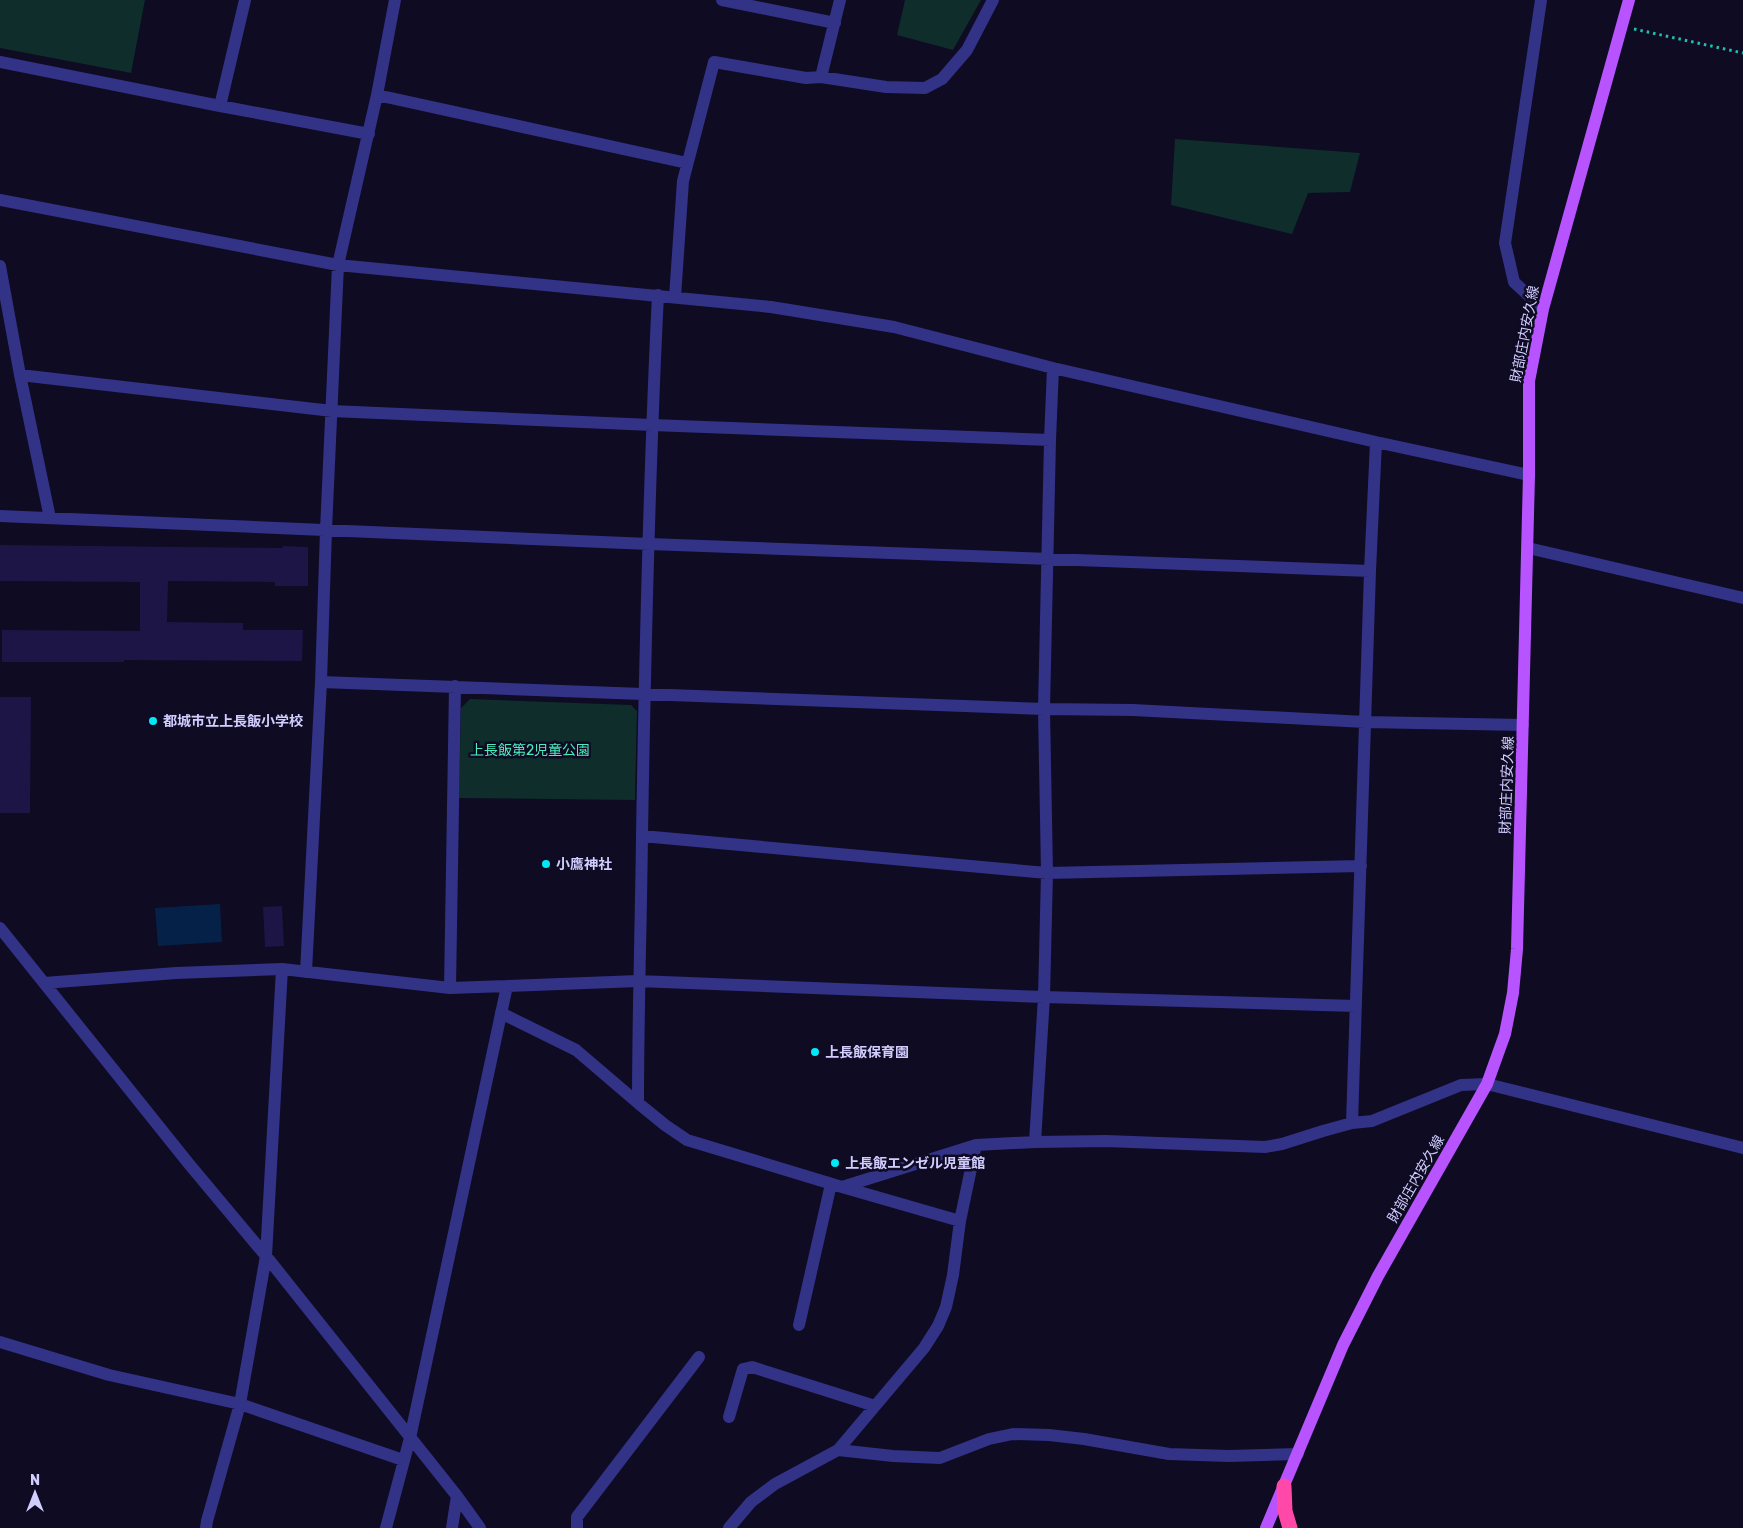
<svg xmlns="http://www.w3.org/2000/svg" width="1743" height="1528" font-family="Rubik,'Noto Sans JP',sans-serif">
<style>
.green{fill:#0e2d2b}
.water{fill:#062147}
.building{fill:#1d1546}
.lines{fill:none;stroke-linecap:round;stroke-linejoin:round}
.path{stroke:#22beae;stroke-width:3;stroke-dasharray:2.5 4;stroke-linecap:butt}
.minor{stroke:#323287;stroke-width:12}
.major{stroke:#b854ff;stroke-width:12}
.highway{stroke:#ff48a7;stroke-width:15}
.poi-dot{fill:#00e9f8;stroke:#0e0b23;stroke-width:2}
.labels{text-anchor:middle;dominant-baseline:central;stroke-width:5;stroke-linejoin:round;paint-order:stroke}
.street-label{font-size:14px;fill:#d1cdff;stroke:#0e0b23}
.poi-label{font-size:14px;font-weight:bold;fill:#d1cdff;stroke:#0e0b23;text-anchor:start}
.park-label{font-size:14px;fill:#4debbd;stroke:#0e0b23}
</style>
<rect width="100%" height="100%" fill="#0e0b23"/>
<!-- green -->
<path class="green" d="M 0,0 L 145,0 L 131,73 L 0,48 Z
M 905,0 L 981,0 L 953,50 L 897,35 Z
M 1175,139 L 1360,153 L 1350,192 L 1308,193 L 1292,234 L 1171,205 Z
M 470,699 L 631,705 L 637,711 L 635,800 L 459,798 L 461,708 Z"/>
<!-- water -->
<path class="water" d="M 220,904 L 222,942 L 158,946 L 155,908 Z"/>
<!-- building -->
<path class="building" d="M 0,545 L 283,548 L 283,546 L 308,547 L 308,586 L 275,586 L 275,582 L 168,581 L 167,622 L 243,623 L 243,630 L 303,630 L 302,661 L 124,660 L 124,662 L 2,662 L 2,630 L 140,631 L 140,582 L 0,581 Z
M 0,697 L 31,697 L 30,813 L 0,813 Z
M 282,906 L 284,946 L 265,947 L 263,907 Z"/>
<g class="lines">
<!-- path -->
<path class="path" d="M 1634,29 L 1743,53"/>
<!-- minor -->
<path class="minor" d="M 722,0 L 835,23
M 1541,0 L 1505,243 L 1514,282 L 1543,309
M 0,62 L 220,106 L 369,134
M 821,77 L 840,0
M 377,95 L 687,163
M 220,106 L 245,0
M 0,200 L 338,265 L 771,307 L 894,327 L 1053,368 L 1376,442 L 1529,475
M 0,266 L 20,375 L 50,518
M 675,297 L 683,181 L 714,62 L 806,78 L 821,77 L 886,87 L 925,88 L 942,79 L 967,50 L 993,0
M 20,375 L 332,411 L 652,425 L 1050,440
M 0,516 L 649,544 L 1370,571
M 1528,548 L 1743,598
M 321,682 L 1044,709 L 1133,710 L 1365,722 L 1523,725
M 642,836 L 1047,873 L 1361,866
M 0,928 L 189,1164 L 266,1256 L 457,1496 L 480,1528
M 306,972 L 321,682 L 326,530 L 338,265 L 377,95 L 395,0
M 44,983 L 176,973 L 282,969 L 450,988 L 507,986 L 410,1438 L 386,1528
M 507,986 L 638,981 L 1044,997 L 1356,1006
M 450,988 L 455,686
M 501,1013 L 576,1050 L 638,1103 L 665,1125 L 687,1140 L 842,1187 L 960,1221
M 638,1103 C 638,1014 641,924 642,835 C 645,655 649,475 658,295
M 1352,1123 L 1370,571 L 1376,442
M 1035,1142 L 1044,997 L 1047,873 L 1044,709 L 1050,440 L 1053,368
M 842,1187 L 976,1145 L 1035,1142 L 1106,1141 L 1265,1147 L 1282,1144 L 1323,1131 L 1352,1123 L 1372,1121 L 1461,1085 L 1487,1084 L 1743,1148
M 799,1325 L 831,1184
M 0,1342 L 109,1375 L 240,1404 L 403,1460
M 729,1417 L 743,1369 L 752,1367 L 875,1406
M 838,1450 L 893,1456 L 940,1458 L 989,1439 L 1013,1434 L 1049,1435 L 1084,1439 L 1169,1454 L 1229,1456 L 1298,1454
M 206,1528 L 207,1521 L 240,1404 L 266,1256 L 282,969
M 452,1528 L 457,1496
M 577,1528 L 577,1517 L 699,1357
M 729,1528 L 751,1502 L 775,1484 L 838,1450 L 924,1348 L 938,1326 L 946,1307 L 953,1275 L 960,1221 L 976,1145"/>
<!-- major -->
<path class="major" d="M 1266,1528 L 1343,1345 L 1378,1276 L 1487,1084 L 1505,1034 L 1513,993 L 1517,949 L 1529,475 L 1529,381 L 1543,309 L 1629,0"/>
<!-- highway -->
<path class="highway" d="M 1284,1486 L 1285,1511 L 1290,1528"/>
</g>
<!-- markers -->
<g class="poi-dot">
<circle cx="153" cy="721" r="5"/>
<circle cx="546" cy="864" r="5"/>
<circle cx="815" cy="1052" r="5"/>
<circle cx="835" cy="1163" r="5"/>
</g>
<g class="labels">
<!-- street labels -->
<g class="street-label">
<text transform="translate(1525 334) rotate(-79)">財部庄内安久線</text>
<text transform="translate(1507 785) rotate(-88)">財部庄内安久線</text>
<text transform="translate(1416 1179) rotate(-60)">財部庄内安久線</text>
</g>
<!-- poi labels -->
<g class="poi-label">
<text x="163" y="721">都城市立上長飯小学校</text>
<text x="556" y="864">小鷹神社</text>
<text x="825" y="1052">上長飯保育園</text>
<text x="845" y="1163">上長飯エンゼル児童館</text>
</g>
<!-- park labels -->
<g class="park-label">
<text x="530" y="750">上長飯第2児童公園</text>
</g>
</g>
<!-- north arrow -->
<g transform="translate(35 1493)" stroke="#0e0b23" stroke-width="4" paint-order="stroke">
<path d="M0-4L9 19L0 12L-9 19Z" fill="#d1cdff"/>
<text y="-8" font-size="14" font-weight="bold" text-anchor="middle" fill="#d1cdff">N</text>
</g>
</svg>
